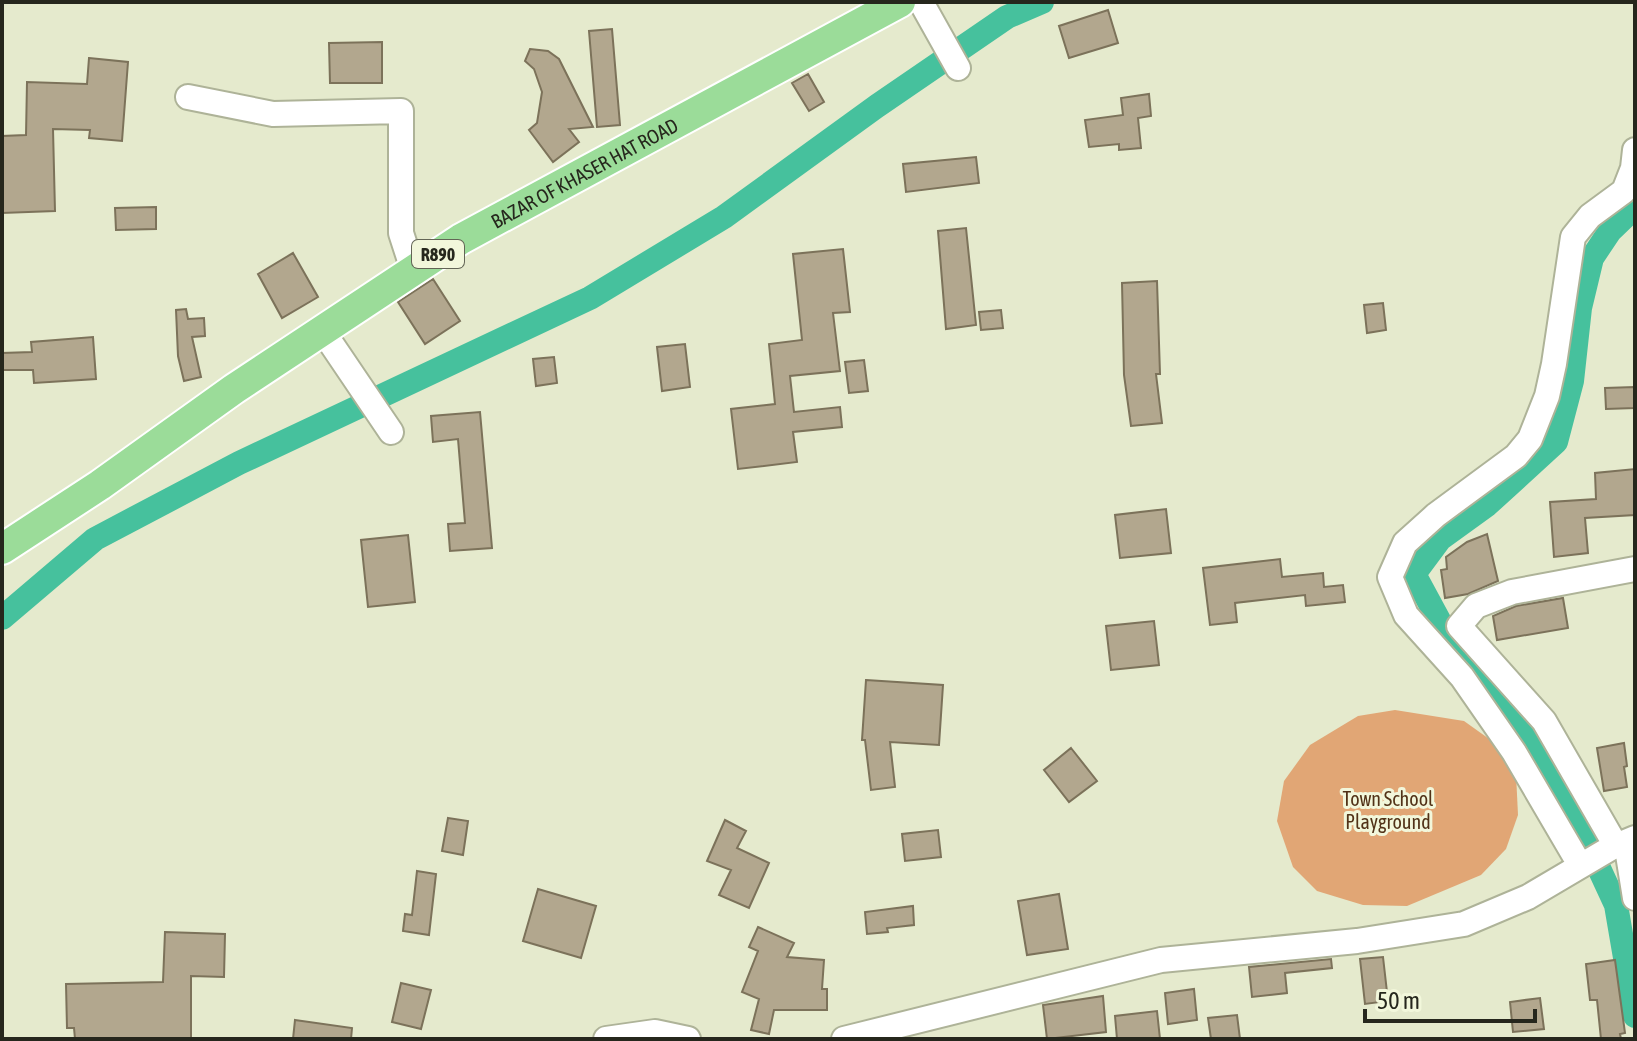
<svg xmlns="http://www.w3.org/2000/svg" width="1637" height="1041" font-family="'Asap Condensed',sans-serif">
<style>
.green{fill:#e1a675}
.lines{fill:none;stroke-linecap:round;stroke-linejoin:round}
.canal{stroke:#46c19d;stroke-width:24}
.building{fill:#b2a78e;stroke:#7c725a;stroke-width:2}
.minor-casing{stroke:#aeb398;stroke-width:28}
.major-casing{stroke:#fff;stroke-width:34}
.minor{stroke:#fff;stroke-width:24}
.major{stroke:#9bdc99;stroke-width:30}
.labels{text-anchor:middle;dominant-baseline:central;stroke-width:6;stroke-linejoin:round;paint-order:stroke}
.shield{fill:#f2f7db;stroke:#636556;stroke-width:2}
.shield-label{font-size:18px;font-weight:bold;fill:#26271d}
.street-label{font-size:20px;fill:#26271d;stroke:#f2f7db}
.park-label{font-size:20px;fill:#513217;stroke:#f2f7db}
</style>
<rect width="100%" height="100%" fill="#e5eacd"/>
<!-- green -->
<path class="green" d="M 1395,710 L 1464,721 L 1499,746 L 1516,774 L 1518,815 L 1506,849 L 1481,875 L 1407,906 L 1363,905 L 1317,891 L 1293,867 L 1277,821 L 1284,781 L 1310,745 L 1358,716 Z"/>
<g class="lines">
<!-- canal -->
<path class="canal" d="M 1635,207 L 1610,231 L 1592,258 L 1580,308 L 1572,381 L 1556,442 L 1487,505 L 1440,539 L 1414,574 L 1441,624 L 1504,699 L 1578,823 L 1616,905 L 1635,1016
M 2,618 L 95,539 L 239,463 L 590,298 L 724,217 L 877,106 L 1007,17 L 1042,2"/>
</g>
<!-- building -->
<path class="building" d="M 1108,10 L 1118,43 L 1069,58 L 1059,26 Z
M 612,29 L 620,125 L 597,127 L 589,31 Z
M 382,42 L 382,83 L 330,83 L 329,43 Z
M 530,49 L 548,51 L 559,59 L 593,127 L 569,129 L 579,142 L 553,162 L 529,130 L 537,123 L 542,92 L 534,69 L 525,61 Z
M 89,58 L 128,62 L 122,141 L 89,138 L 90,130 L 53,129 L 55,211 L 2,213 L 2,136 L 26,135 L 27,82 L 87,84 Z
M 808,74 L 824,102 L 809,111 L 792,83 Z
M 1149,94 L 1151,116 L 1138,118 L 1141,148 L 1119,150 L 1119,144 L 1089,147 L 1085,120 L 1123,115 L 1121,98 Z
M 976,157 L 979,183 L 906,192 L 903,164 Z
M 156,207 L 156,229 L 116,230 L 115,208 Z
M 966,228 L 976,325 L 946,329 L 938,231 Z
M 843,249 L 850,312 L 833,313 L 840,371 L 790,376 L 794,412 L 840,407 L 842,427 L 793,432 L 797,462 L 738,469 L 731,409 L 775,404 L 769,344 L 802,340 L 793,254 Z
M 293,253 L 318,297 L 282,318 L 258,274 Z
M 433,279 L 460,321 L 425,344 L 398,302 Z
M 1157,281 L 1160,374 L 1156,374 L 1162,423 L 1131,426 L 1124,375 L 1122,283 Z
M 1383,303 L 1386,330 L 1367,333 L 1364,305 Z
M 186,309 L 188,319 L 204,318 L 205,336 L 192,337 L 201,377 L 184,381 L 178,356 L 176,310 Z
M 1001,310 L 1003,328 L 981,330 L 979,312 Z
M 93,337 L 96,379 L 34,383 L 33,370 L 2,370 L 2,353 L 32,352 L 31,342 Z
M 685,344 L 690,387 L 662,391 L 657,347 Z
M 554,357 L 557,383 L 536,386 L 533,359 Z
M 864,360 L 868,391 L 849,393 L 845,362 Z
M 1634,387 L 1635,408 L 1606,409 L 1605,388 Z
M 480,412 L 492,548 L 450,551 L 448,524 L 465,523 L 458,439 L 433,442 L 431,416 Z
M 1635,469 L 1635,515 L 1585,518 L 1588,553 L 1554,557 L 1550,502 L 1596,499 L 1595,473 Z
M 1166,509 L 1171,553 L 1120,558 L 1115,515 Z
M 1487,534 L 1498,581 L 1468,594 L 1445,598 L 1441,570 L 1447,569 L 1446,557 L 1467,542 Z
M 408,535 L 415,602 L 368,607 L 361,540 Z
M 1280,559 L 1282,577 L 1323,573 L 1324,587 L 1343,585 L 1345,602 L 1306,606 L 1305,595 L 1235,603 L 1237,622 L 1210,625 L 1203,568 Z
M 1563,598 L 1568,628 L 1497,640 L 1493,616 L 1516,606 Z
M 1154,621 L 1159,665 L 1111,670 L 1106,626 Z
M 866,680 L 943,685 L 939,745 L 890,742 L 895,787 L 871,790 L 865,740 L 862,740 Z
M 1624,743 L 1627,766 L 1624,767 L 1627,787 L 1604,791 L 1597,748 Z
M 1071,748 L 1097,781 L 1069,802 L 1044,770 Z
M 448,818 L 468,821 L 463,855 L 442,851 Z
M 725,820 L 746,831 L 737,848 L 769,863 L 749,908 L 719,895 L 731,870 L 707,861 Z
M 938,830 L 941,857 L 905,861 L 902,834 Z
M 417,871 L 436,874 L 429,935 L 403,931 L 405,914 L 412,915 Z
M 538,889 L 596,906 L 581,958 L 523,941 Z
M 1059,894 L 1068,949 L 1027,955 L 1018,901 Z
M 913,906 L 914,925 L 887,928 L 888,932 L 867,934 L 865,912 Z
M 758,927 L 794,943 L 787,957 L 824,960 L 822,989 L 827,989 L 827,1010 L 774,1010 L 769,1034 L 751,1030 L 759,999 L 742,992 L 758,951 L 749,947 Z
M 165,932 L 225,934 L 224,977 L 191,976 L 191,1039 L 75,1039 L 74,1028 L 67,1028 L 66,984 L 163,982 Z
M 1383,957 L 1388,1001 L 1365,1004 L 1360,959 Z
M 1331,959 L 1332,968 L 1285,973 L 1287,993 L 1252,997 L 1249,967 Z
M 1615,960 L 1625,1033 L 1620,1034 L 1621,1039 L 1601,1039 L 1597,1000 L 1590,1000 L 1586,964 Z
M 401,983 L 431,990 L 421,1029 L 392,1022 Z
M 1194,989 L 1197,1020 L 1168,1024 L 1165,993 Z
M 1103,996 L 1106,1032 L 1047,1039 L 1043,1005 Z
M 1540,998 L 1544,1029 L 1513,1032 L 1510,1002 Z
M 1157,1011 L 1160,1039 L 1117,1039 L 1115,1016 Z
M 1237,1015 L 1240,1039 L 1211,1039 L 1208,1018 Z
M 295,1020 L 352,1028 L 351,1039 L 293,1039 Z"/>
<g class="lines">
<!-- minor casing -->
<g class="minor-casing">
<path id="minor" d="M 921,2 L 958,68
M 188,97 L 273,114 L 401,111 L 401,233 L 413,270
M 322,330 L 391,432
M 1626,842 L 1635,898
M 1616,846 L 1544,721 L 1459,626 L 1476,606 L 1512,592 L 1635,569
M 1580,865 L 1514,752 L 1462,677 L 1406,615 L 1390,577 L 1405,543 L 1436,515 L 1516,456 L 1530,439 L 1547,396 L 1554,364 L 1573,237 L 1590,216 L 1624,191 L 1633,168 L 1635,150
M 606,1039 L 655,1032 L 688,1039
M 844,1039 L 1161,960 L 1357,941 L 1464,924 L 1528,897 L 1611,848 L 1635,838"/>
</g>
<!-- major casing -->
<g class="major-casing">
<g id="major">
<path id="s1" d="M 2,549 L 100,485 L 234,389 L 461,239 L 900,2"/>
</g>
</g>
<!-- minor -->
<use href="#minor" class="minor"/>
<!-- major -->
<use href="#major" class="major"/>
</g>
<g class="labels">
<!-- shield labels -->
<rect class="shield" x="412" y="240" width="52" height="28" rx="6"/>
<g class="shield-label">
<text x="438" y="254">R890</text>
</g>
<!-- street labels -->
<g class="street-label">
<text stroke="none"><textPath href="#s1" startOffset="694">BAZAR OF KHASER HAT ROAD</textPath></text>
</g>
<!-- park labels -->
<g class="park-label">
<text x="1388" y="798">Town School<tspan x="1388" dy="23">Playground</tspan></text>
</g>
</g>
<!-- border -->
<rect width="1637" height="1041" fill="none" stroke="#26271d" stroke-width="8"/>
<!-- scale -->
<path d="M1365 1009v12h170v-12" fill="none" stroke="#26271d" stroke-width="4"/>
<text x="1377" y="1009" font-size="24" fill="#26271d" stroke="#f2f7db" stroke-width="6" paint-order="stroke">50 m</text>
</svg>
